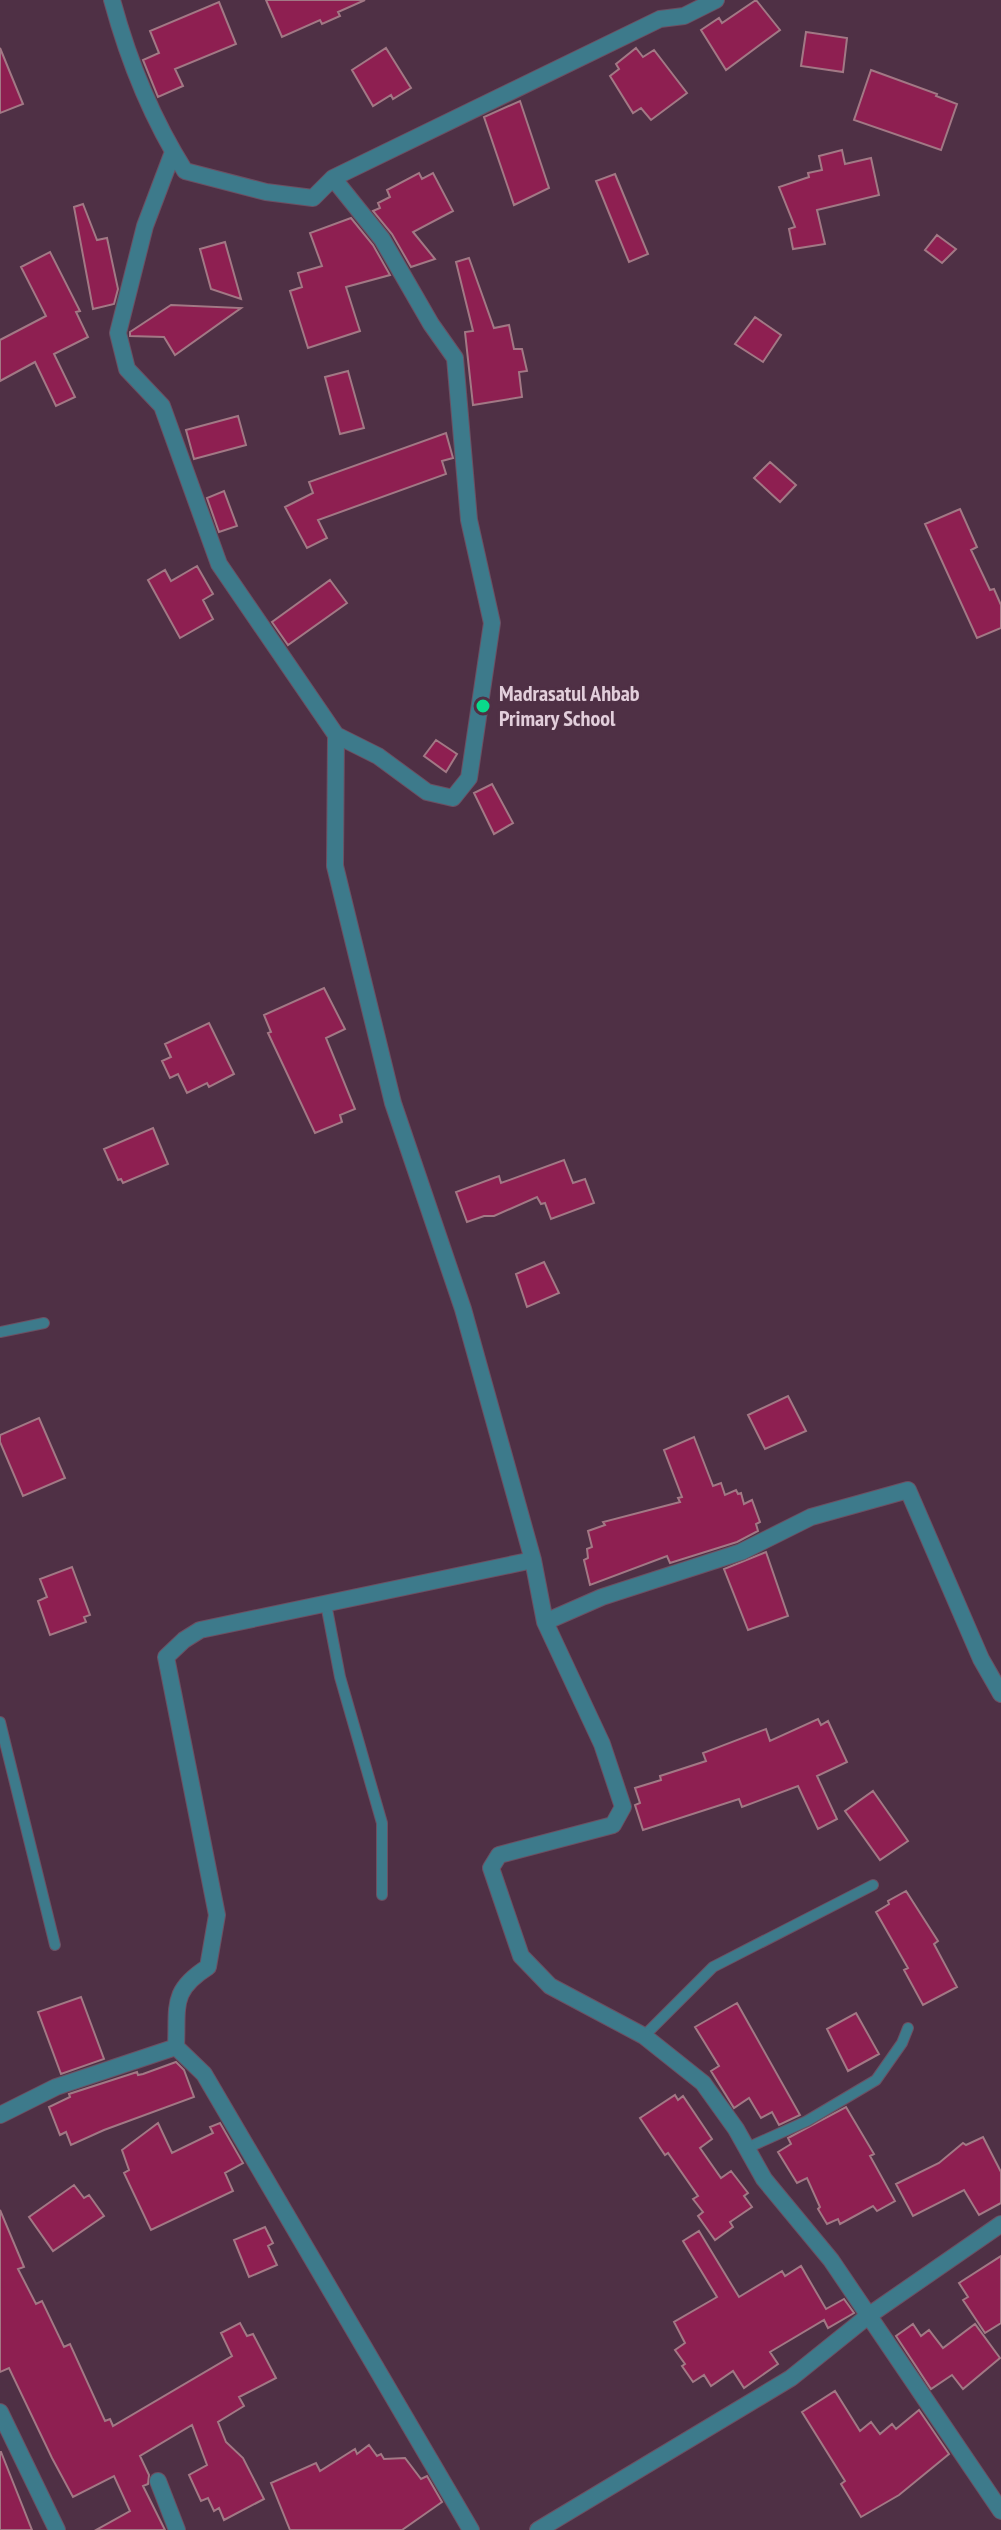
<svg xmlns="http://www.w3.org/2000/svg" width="1001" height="2530" font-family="'PT Sans Narrow',sans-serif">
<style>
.building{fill:#8e1f51;stroke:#a27885;stroke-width:2}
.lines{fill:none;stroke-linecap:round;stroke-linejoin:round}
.service-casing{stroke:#6c5063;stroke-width:12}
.minor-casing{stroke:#6c5063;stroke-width:18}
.service{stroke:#3d7a8b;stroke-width:10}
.minor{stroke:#3d7a8b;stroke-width:16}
.poi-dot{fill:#0ad98b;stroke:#4f3045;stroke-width:3}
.labels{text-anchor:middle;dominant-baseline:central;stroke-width:6;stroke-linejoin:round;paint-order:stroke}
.poi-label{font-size:22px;font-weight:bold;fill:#e2cedb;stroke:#4f3045;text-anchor:start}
</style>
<rect width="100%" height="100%" fill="#4f3045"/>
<!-- building -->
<path class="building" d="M 266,0 L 365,0 L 338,12 L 340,16 L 322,24 L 320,20 L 282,37 Z
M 756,0 L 780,30 L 726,70 L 701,30 L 719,18 L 722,23 Z
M 219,2 L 236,44 L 175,69 L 183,86 L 158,97 L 143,60 L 159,53 L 150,31 Z
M 806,32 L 847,38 L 843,72 L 801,66 Z
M 0,48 L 23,104 L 0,113 Z
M 386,48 L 411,88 L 393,99 L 391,95 L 373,106 L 352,70 Z
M 636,48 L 643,57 L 654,50 L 687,93 L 651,120 L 641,108 L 633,113 L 610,76 L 619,69 L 616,64 Z
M 871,70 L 937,94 L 936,96 L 957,104 L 941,150 L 854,120 Z
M 520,101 L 549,188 L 514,205 L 484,117 Z
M 842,150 L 845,164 L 871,158 L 879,195 L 817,210 L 825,244 L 793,249 L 789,229 L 795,227 L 779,187 L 809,177 L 808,173 L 822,170 L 819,156 Z
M 419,173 L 422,179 L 433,173 L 453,211 L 413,232 L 435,259 L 411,267 L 392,234 L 373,211 L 380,208 L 378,203 L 390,197 L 387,190 Z
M 615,174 L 648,254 L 629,262 L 596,181 Z
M 83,204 L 97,240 L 107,238 L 118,289 L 114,304 L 93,309 L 74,207 Z
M 351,218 L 373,245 L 390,275 L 346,287 L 360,331 L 308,348 L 290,291 L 302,287 L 298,273 L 322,266 L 310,233 Z
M 937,235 L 956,249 L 942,263 L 925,250 Z
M 225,242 L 241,299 L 211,289 L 200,249 Z
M 50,252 L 80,311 L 76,312 L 88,337 L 54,354 L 75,397 L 56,406 L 35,362 L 0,381 L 0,340 L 46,316 L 21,267 Z
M 469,258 L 494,328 L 509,325 L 514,349 L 522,349 L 527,371 L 519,372 L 522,397 L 473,405 L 465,332 L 473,331 L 456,262 Z
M 171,305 L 241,308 L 175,355 L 164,337 L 130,336 L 130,332 Z
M 755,317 L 781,335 L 763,362 L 735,344 Z
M 348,371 L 364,428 L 340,434 L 325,377 Z
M 238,416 L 246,445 L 194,459 L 186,430 Z
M 446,433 L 453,458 L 442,461 L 446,474 L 318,520 L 327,538 L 307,548 L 285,507 L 313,493 L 309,482 Z
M 770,462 L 796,485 L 780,502 L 754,478 Z
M 224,491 L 237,526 L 219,532 L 207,498 Z
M 960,509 L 977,547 L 971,550 L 990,590 L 994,589 L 1001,605 L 1001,628 L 977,638 L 925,524 Z
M 197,566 L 213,594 L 203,600 L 213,619 L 180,638 L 148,580 L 165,570 L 171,581 Z
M 330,580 L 347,603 L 288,645 L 272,622 Z
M 436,740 L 457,754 L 446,772 L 424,756 Z
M 492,784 L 513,823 L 494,834 L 474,793 Z
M 324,988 L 345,1029 L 326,1038 L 355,1109 L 340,1115 L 342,1122 L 315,1133 L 268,1033 L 271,1032 L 264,1015 Z
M 209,1023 L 234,1074 L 209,1087 L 207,1083 L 187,1093 L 178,1074 L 170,1078 L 162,1061 L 171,1057 L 165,1044 Z
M 153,1128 L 168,1164 L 123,1183 L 121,1179 L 118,1180 L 104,1149 Z
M 564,1160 L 573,1183 L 585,1179 L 594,1203 L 551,1219 L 545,1203 L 541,1204 L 537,1197 L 494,1216 L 484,1216 L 467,1222 L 456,1192 L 499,1176 L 501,1183 Z
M 544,1262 L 559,1293 L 527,1307 L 516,1274 Z
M 788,1396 L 806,1431 L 765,1449 L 748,1415 Z
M 39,1418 L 65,1478 L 23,1496 L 0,1442 L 0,1435 Z
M 694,1437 L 713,1486 L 721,1483 L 725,1495 L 736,1490 L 738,1494 L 741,1493 L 744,1504 L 752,1500 L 760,1522 L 756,1524 L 758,1531 L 737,1542 L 670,1563 L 667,1556 L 590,1585 L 584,1560 L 588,1558 L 587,1549 L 592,1547 L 588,1531 L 605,1525 L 603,1522 L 680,1502 L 678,1498 L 682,1497 L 664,1450 Z
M 766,1552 L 788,1616 L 748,1630 L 724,1569 Z
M 72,1567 L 90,1615 L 84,1617 L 86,1622 L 50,1635 L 38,1601 L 47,1597 L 40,1579 Z
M 818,1719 L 821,1725 L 828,1721 L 847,1762 L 817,1776 L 837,1819 L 818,1829 L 798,1786 L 742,1807 L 739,1799 L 643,1830 L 635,1805 L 640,1803 L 635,1788 L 661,1780 L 660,1776 L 706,1761 L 703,1753 L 766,1729 L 770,1741 Z
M 873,1791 L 908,1841 L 880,1860 L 845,1811 Z
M 906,1891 L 938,1941 L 934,1944 L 957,1987 L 923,2005 L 904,1970 L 908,1968 L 876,1912 L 889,1904 L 888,1901 Z
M 81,1997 L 104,2059 L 61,2074 L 38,2012 Z
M 737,2003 L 800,2115 L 779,2125 L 772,2112 L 761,2118 L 749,2098 L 734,2108 L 711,2071 L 719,2066 L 695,2027 Z
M 856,2013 L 879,2054 L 848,2071 L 827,2029 Z
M 176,2062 L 184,2070 L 194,2097 L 104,2130 L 71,2145 L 66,2132 L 60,2135 L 49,2107 L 70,2097 L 69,2094 L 137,2072 L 138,2075 L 143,2074 Z
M 675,2095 L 678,2100 L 683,2096 L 712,2139 L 700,2148 L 721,2178 L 731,2171 L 748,2193 L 744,2196 L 752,2207 L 730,2222 L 733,2227 L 715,2240 L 698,2216 L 703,2212 L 693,2199 L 698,2196 L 668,2153 L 665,2155 L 640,2118 Z
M 846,2107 L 874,2154 L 870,2156 L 895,2201 L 877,2211 L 873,2206 L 840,2224 L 838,2219 L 827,2224 L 818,2209 L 820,2207 L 807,2178 L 797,2183 L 778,2152 L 791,2144 L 788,2138 Z
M 158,2123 L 172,2153 L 213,2133 L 210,2127 L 220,2123 L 243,2163 L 225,2173 L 233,2191 L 151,2230 L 124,2173 L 129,2170 L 122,2150 Z
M 983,2137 L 1001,2172 L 1001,2203 L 979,2215 L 964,2190 L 913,2216 L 896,2184 L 939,2163 L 963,2143 L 966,2145 Z
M 74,2185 L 84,2198 L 89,2195 L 104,2216 L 53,2251 L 29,2217 Z
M 0,2210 L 24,2267 L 18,2269 L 36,2304 L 42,2301 L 64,2347 L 70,2344 L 105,2421 L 110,2419 L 113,2426 L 232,2356 L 221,2333 L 240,2323 L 247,2336 L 253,2334 L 276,2378 L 239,2397 L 244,2406 L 218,2422 L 226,2442 L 243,2458 L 264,2499 L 224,2520 L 219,2508 L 214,2511 L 208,2498 L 201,2501 L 189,2475 L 207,2465 L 192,2425 L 140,2456 L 149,2475 L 148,2484 L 143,2486 L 165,2530 L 96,2530 L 130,2511 L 114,2476 L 73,2497 L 52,2458 L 9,2368 L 0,2372 Z
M 265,2227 L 273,2243 L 268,2246 L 277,2265 L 249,2277 L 234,2240 Z
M 699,2231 L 739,2297 L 782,2271 L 785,2276 L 801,2266 L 826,2309 L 844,2299 L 854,2313 L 828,2328 L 824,2320 L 770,2352 L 778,2364 L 744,2388 L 733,2371 L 711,2386 L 704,2375 L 693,2382 L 682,2366 L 685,2364 L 675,2350 L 685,2343 L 674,2322 L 717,2297 L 683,2241 Z
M 1001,2256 L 1001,2323 L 985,2333 L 963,2300 L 968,2297 L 959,2283 Z
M 913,2324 L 921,2336 L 929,2330 L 943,2348 L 975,2324 L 1000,2358 L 963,2389 L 952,2375 L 931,2389 L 896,2336 Z
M 835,2391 L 860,2431 L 871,2422 L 880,2434 L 892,2424 L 896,2429 L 919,2410 L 949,2454 L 899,2495 L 861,2517 L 841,2484 L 845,2481 L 802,2412 Z
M 369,2445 L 377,2456 L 381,2454 L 384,2459 L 405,2458 L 421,2479 L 427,2476 L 442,2502 L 402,2530 L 290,2530 L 271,2483 L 316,2463 L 320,2471 L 355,2449 L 357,2454 Z
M 0,2452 L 1,2452 L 32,2530 L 0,2530 Z"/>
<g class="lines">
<!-- service casing -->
<g class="service-casing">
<path id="service" d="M 0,1332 L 44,1323
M 326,1604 L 340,1677 L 382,1823 L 382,1895
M 0,1722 L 55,1945
M 644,2036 L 713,1967 L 873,1885
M 747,2148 L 807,2121 L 876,2080 L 902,2043 L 908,2028"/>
</g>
<!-- minor casing -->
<g class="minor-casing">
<path id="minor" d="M 112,0 C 128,59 152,119 185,171 L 266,192 L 313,198 L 333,178 L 660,19 L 684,16 L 716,0
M 173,152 L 145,226 L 118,333 L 127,369 L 162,406 L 219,564 L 336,735 L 335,866 L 393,1103 L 463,1309 L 533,1560 L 545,1622 L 602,1744 L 623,1807 L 613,1825 L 499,1855 L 491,1868 L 521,1956 L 550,1986 L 644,2036 L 703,2083 L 736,2129 L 764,2179 L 831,2260 L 1001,2511
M 333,178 L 382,239 L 431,324 L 455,358 L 469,520 L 492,623 L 469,778 L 453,798 L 427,792 L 378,756 L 336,735
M 545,1622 L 602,1597 L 741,1552 L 811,1517 L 908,1490 L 981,1659 L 1001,1694
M 0,2115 L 56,2087 L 176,2047
M 0,2412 L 57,2530
M 158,2481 L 177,2530
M 471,2530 L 204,2074 L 176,2047 C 178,2006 170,1991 208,1967 L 217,1915 L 166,1657 L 184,1640 L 200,1630 L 533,1560
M 538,2530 L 791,2378 L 868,2316 L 1001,2224"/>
</g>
<!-- service -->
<use href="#service" class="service"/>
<!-- minor -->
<use href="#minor" class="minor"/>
</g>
<!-- markers -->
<circle class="poi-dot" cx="483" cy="706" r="8"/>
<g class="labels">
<!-- poi labels -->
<g class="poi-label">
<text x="499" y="693">Madrasatul Ahbab<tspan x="499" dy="25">Primary School</tspan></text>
</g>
</g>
</svg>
